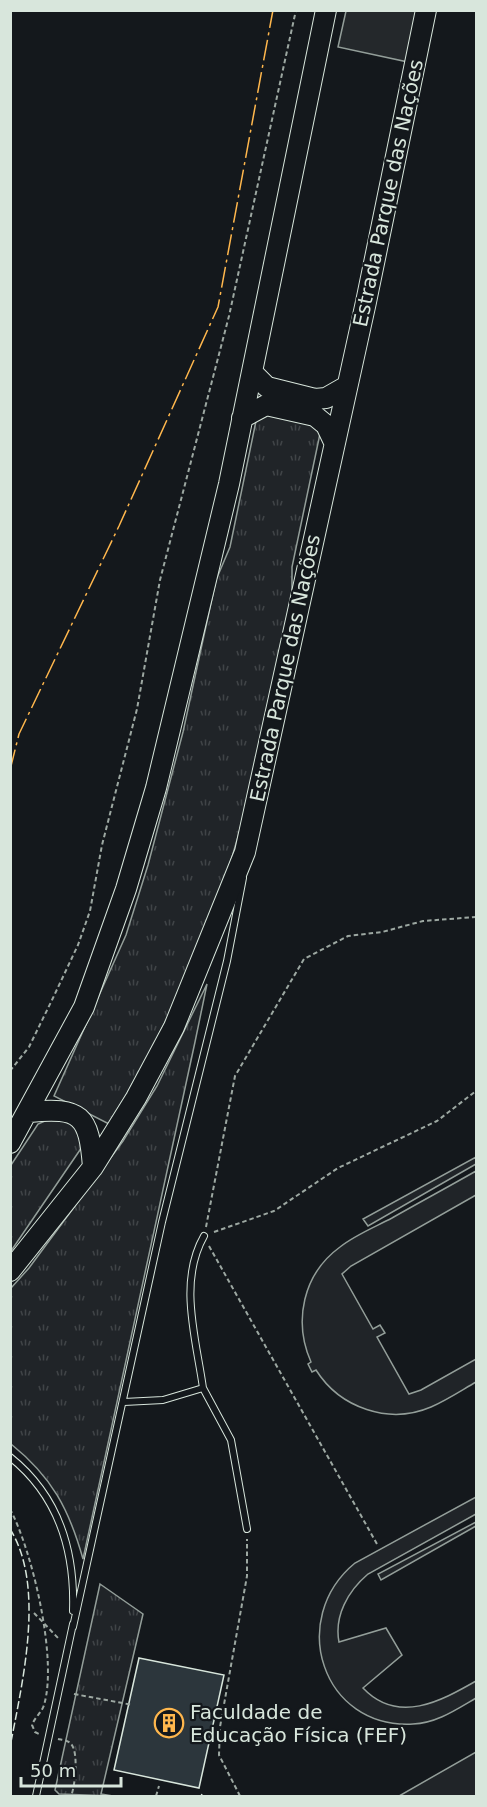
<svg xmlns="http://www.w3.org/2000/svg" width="487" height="1807" font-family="'DejaVu Sans',sans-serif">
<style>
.grass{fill:url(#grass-tufts);stroke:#939e99;stroke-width:1.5}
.pitch{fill:#202428;stroke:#939e99;stroke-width:1.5}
.parking{fill:#24282b;stroke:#939e99;stroke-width:1.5}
.building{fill:#2c363c;stroke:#d8e6dc;stroke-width:1.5}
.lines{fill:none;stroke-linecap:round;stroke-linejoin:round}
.service-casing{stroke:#d8e6dc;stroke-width:8}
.trunk-casing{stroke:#d8e6dc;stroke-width:22}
.path{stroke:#9da8a2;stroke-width:2;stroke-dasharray:4.5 3;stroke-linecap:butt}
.service{stroke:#14181c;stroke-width:6}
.trunk{stroke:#14181c;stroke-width:20}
.fence{stroke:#d8e6dc;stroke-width:1.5;stroke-dasharray:8 3;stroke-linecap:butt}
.power{stroke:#ffb74d;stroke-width:1.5;stroke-dasharray:21 4.5 3 4.5;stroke-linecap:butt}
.labels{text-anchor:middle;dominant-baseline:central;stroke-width:4.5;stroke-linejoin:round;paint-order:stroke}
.street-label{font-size:20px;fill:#d8e6dc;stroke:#14181c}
.poi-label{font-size:20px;fill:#d8e6dc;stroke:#14181c;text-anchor:start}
</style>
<defs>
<pattern id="grass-tufts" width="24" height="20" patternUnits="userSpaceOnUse" patternTransform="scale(1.5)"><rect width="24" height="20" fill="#202428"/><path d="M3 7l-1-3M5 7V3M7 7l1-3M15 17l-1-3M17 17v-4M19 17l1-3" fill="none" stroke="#404447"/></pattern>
</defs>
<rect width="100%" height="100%" fill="#14181c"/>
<!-- grass -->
<path class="grass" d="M 268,410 L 321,429 L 292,567 L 292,593 C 275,673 261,755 239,833 C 211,936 164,1033 109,1124 L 54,1096 L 126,935 L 148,865 L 183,732 L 216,580 L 230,547 L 256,421 Z
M 207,984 L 195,1042 L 83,1559 C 69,1509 52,1477 11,1444 L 11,1288 L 29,1268 L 123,1141 L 157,1086 Z
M 54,1117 L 78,1126 L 82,1147 L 11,1251 L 11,1165 L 38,1124 Z
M 100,1584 L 143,1614 L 101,1794 L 113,1796 L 59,1794 L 55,1790 L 57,1781 Z"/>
<!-- pitch -->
<path class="pitch" d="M 476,1157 L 476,1164 L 368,1226 L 363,1219 Z
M 476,1171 L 476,1195 L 351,1266 L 342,1274 L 373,1329 L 380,1325 L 385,1333 L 377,1337 L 409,1394 L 421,1390 L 476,1359 L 476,1382 C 462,1390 447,1400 431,1407 C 389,1425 340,1408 316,1370 L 312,1372 L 308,1364 L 311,1362 C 293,1321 303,1274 340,1247 C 355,1235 375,1227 392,1218 C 420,1202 448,1187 476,1171 Z
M 476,1497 L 476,1514 L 368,1574 C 348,1591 334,1616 339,1642 L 386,1628 L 402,1655 L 363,1688 C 398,1725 441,1701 476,1681 L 476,1698 C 457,1709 437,1723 413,1724 C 322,1729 287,1619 355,1563 Z
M 476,1522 L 476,1526 L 381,1580 L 378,1574 Z
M 476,1752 L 476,1796 L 399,1796 Z"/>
<!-- parking -->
<path class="parking" d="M 346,11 L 418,11 L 408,62 L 338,47 Z"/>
<!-- building -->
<path class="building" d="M 139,1658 L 224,1675 L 199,1788 L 114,1770 Z"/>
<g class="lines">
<!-- service casing -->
<g class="service-casing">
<path id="service" d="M 203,1388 L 231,1440 L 247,1529
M 124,1402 L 163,1400 L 203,1388 C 196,1338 178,1282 204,1236
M 10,1457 C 59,1496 75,1551 73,1611
M 73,1627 L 162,1222 L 227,961 L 243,878
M 36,1796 L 73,1624"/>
</g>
<!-- trunk casing -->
<g class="trunk-casing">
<path id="trunk" d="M 252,372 L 267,387 L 315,399 L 326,398 L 347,386
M 242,418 L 266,405 L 315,416 L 326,425 L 334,442
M 29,1112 C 81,1107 89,1115 93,1167
M 10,1143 L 84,1007 L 126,889 L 156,788 L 229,484 L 326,10
M 10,1271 L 93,1167 L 136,1098 L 174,1027 L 245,852 L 366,302 L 426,10"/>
</g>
<!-- path -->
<path class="path" d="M 10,1071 L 29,1047 L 52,1000 L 78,945 L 90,911 L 102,845 L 137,709 L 160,580 L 229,316 L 296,10
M 206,1227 L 235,1076 L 304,959 L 348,936 L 382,932 L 423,921 L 476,917
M 214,1232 L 274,1211 L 338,1168 L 437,1121 L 476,1091
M 209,1246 L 377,1544
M 10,1509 C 32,1550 58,1659 44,1705 C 42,1712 35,1717 32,1725 L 35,1732 L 41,1735
M 34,1613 L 59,1639
M 74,1694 L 133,1705
M 58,1739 C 62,1740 68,1740 71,1744 C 79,1752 75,1787 71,1796
M 156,1796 L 159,1786
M 240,1796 L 219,1755 L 220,1727 L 247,1576 L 247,1539"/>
<!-- service -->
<use href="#service" class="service"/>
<!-- trunk -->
<use href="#trunk" class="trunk"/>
<!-- fence -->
<path class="fence" d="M 10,1529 C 46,1586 22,1684 10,1747
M 201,1796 L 202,1794"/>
<!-- power -->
<path class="power" d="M 10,770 L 19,734 L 119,526 L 218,307 L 273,10"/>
</g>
<!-- icons -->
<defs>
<g id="building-ring" transform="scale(1.5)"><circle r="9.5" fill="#14181c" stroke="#ffb74d" stroke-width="1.5"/><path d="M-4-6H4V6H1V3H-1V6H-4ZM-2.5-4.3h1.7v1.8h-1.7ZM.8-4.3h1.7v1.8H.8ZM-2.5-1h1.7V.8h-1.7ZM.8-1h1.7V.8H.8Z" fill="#ffb74d"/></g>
</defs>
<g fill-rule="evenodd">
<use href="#building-ring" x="169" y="1723"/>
</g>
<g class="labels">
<!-- street labels -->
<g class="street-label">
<text transform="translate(388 193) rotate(-78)">Estrada Parque das Nações</text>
<text transform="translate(285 668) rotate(-78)">Estrada Parque das Nações</text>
</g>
<!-- poi labels -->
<g class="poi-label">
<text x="190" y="1712">Faculdade de<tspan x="190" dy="23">Educação Física (FEF)</tspan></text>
</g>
</g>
<!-- border -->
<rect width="487" height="1807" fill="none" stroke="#d8e6dc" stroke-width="24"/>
<!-- scale -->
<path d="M21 1777v9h100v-9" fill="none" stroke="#d8e6dc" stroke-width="3"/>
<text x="30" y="1777" font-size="18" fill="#d8e6dc" stroke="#14181c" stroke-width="4.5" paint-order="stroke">50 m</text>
</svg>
